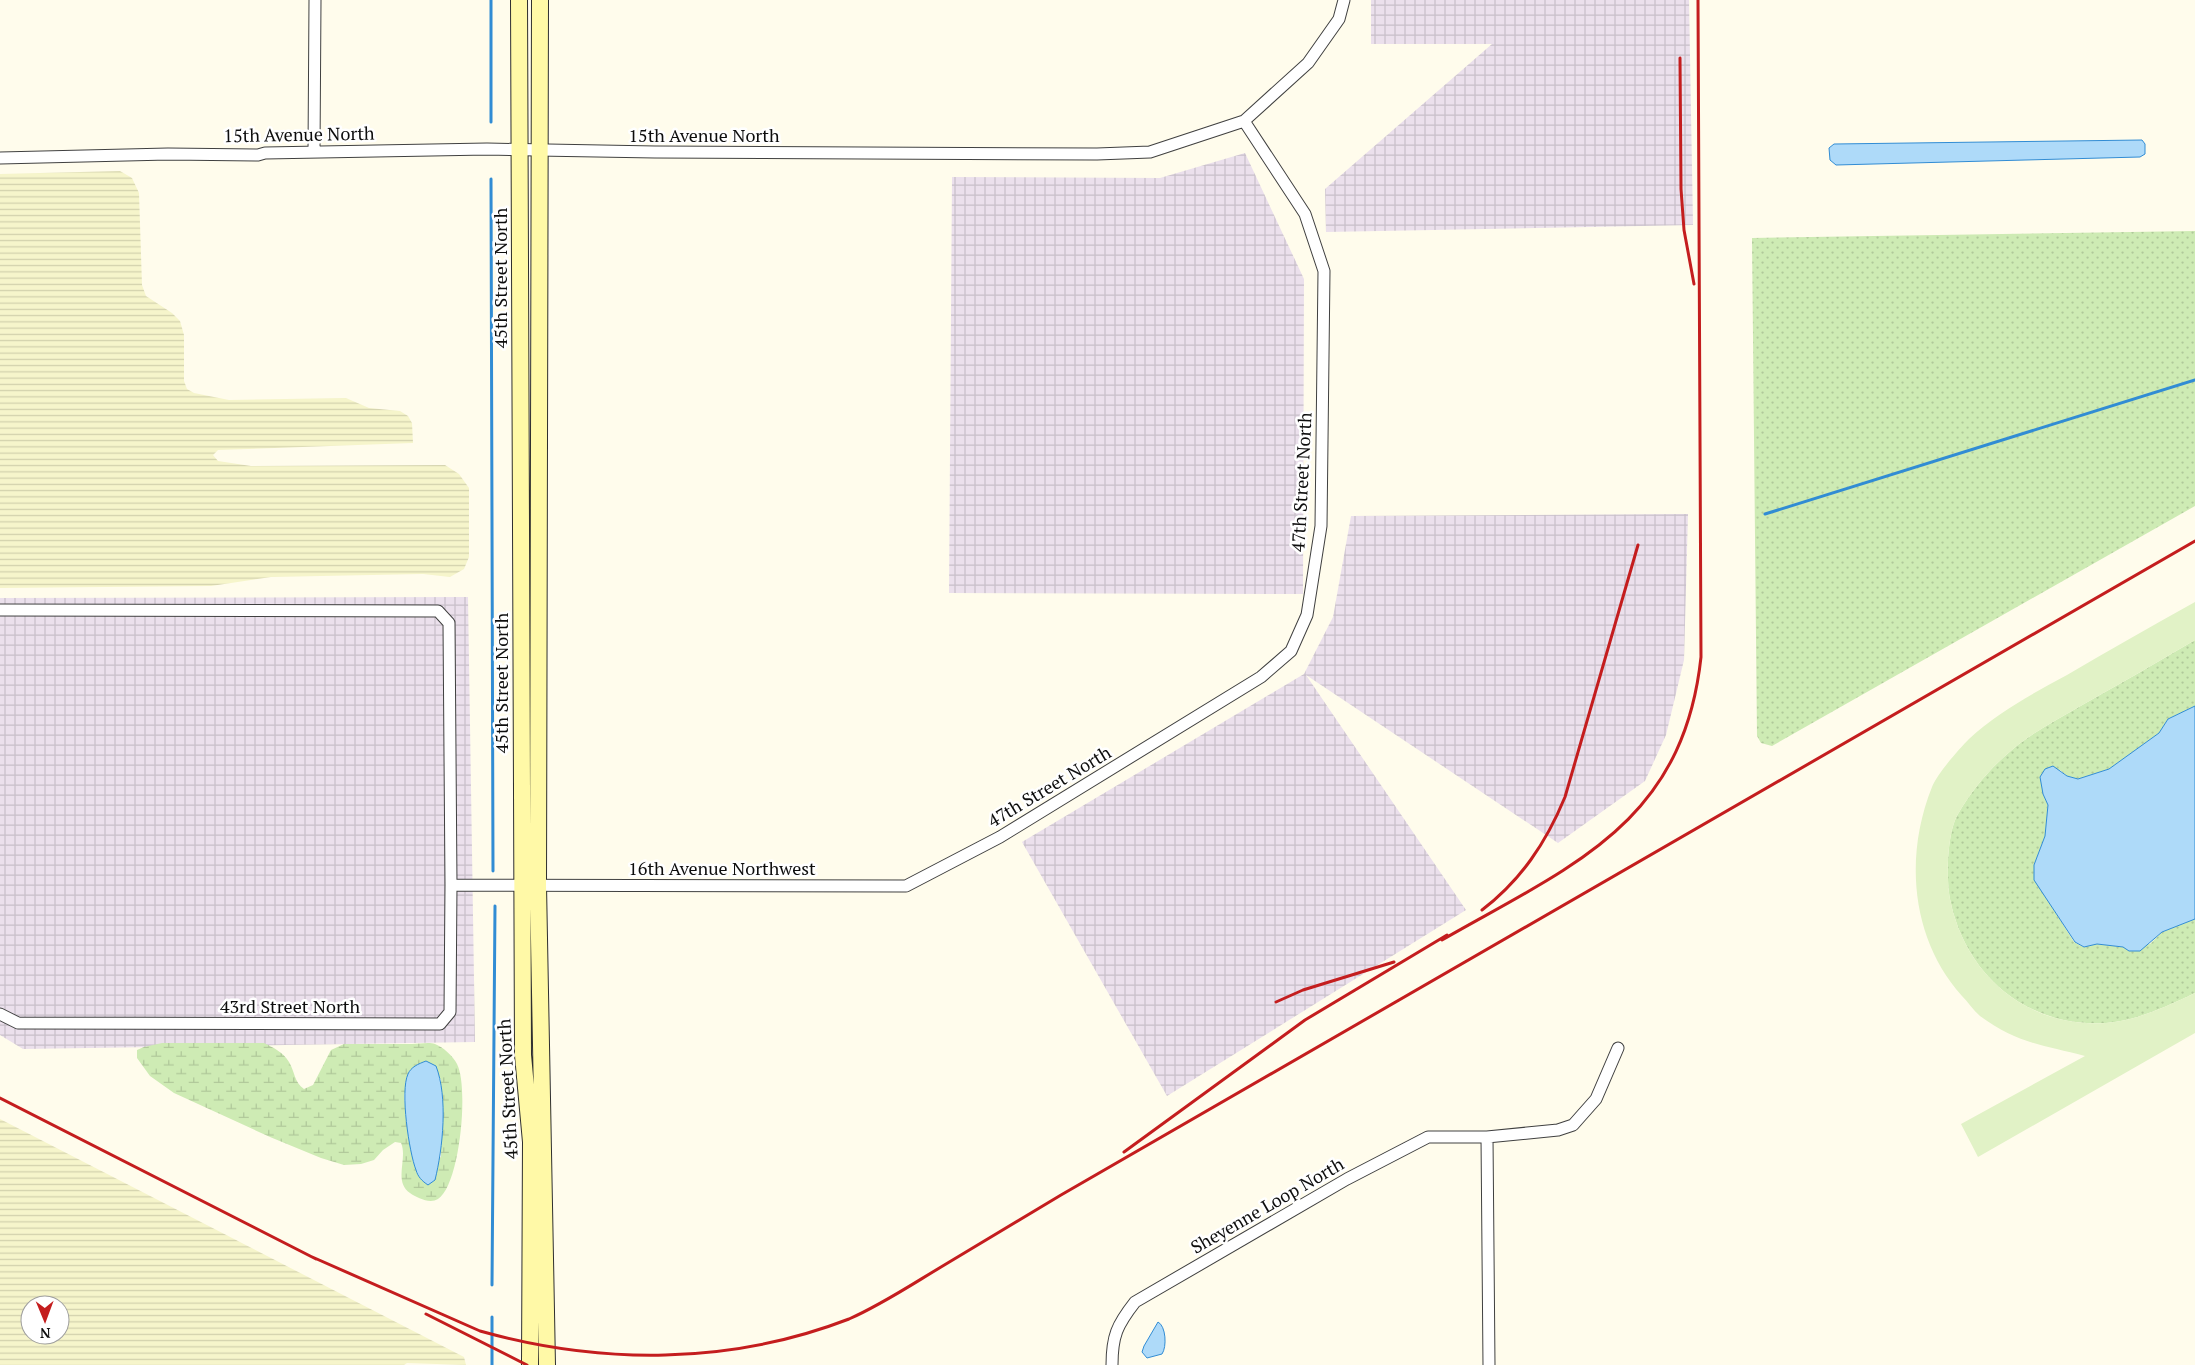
<svg xmlns="http://www.w3.org/2000/svg" width="2195" height="1365" font-family="'PT Serif',serif">
<style>
.industrial{fill:url(#industrial-grid)}
.farmland{fill:url(#farmland-rules);fill-rule:evenodd}
.grass{fill:url(#grass-dots)}
.wetland{fill:url(#wetland-marsh);fill-rule:evenodd}
.pitch{fill:#e1f2c6}
.water{fill:#aedaf9;stroke:#318cd4}
.lines{fill:none;stroke-linecap:round;stroke-linejoin:round}
.stream{stroke:#318cd4;stroke-width:3}
.minor-casing{stroke:#404040;stroke-width:13}
.secondary-casing{stroke:#2f2f2f;stroke-width:18}
.minor{stroke:#fff;stroke-width:11}
.secondary{stroke:#fff9a7;stroke-width:16}
.rail{stroke:#c41d1e;stroke-width:3}
.labels{text-anchor:middle;dominant-baseline:central;stroke-width:5;stroke-linejoin:round;paint-order:stroke}
.street-label{font-size:18px;fill:#0d0d0d;stroke:#fff}
</style>
<defs>
<pattern id="industrial-grid" width="8" height="8" patternUnits="userSpaceOnUse" patternTransform="scale(1.25)"><rect width="8" height="8" fill="#ebe0ec"/><path d="M0 4h8M4 0v8" fill="none" stroke="#c8bfc9"/></pattern>
<pattern id="farmland-rules" width="6" height="5" patternUnits="userSpaceOnUse" patternTransform="scale(1.25)"><rect width="6" height="5" fill="#f6f5cb"/><path d="M0 2.5h6" fill="none" stroke="#d2d1ad"/></pattern>
<pattern id="grass-dots" width="8" height="8" patternUnits="userSpaceOnUse" patternTransform="scale(1.25)"><rect width="8" height="8" fill="#ceebb4"/><path d="M2 2h.1M6 6h.1" fill="none" stroke="#b0c89a" stroke-width="1.8" stroke-linecap="round"/></pattern>
<pattern id="wetland-marsh" width="20" height="14" patternUnits="userSpaceOnUse" patternTransform="scale(1.25)"><rect width="20" height="14" fill="#ceebb4"/><path d="M1 5h8M5 5V1M11 12h8M15 12V8" fill="none" stroke="#b0c89a"/></pattern>
</defs>
<rect width="100%" height="100%" fill="#fffcec"/>
<!-- industrial -->
<path class="industrial" d="M 1371,0 L 1689,0 L 1693,225 L 1326,232 L 1325,189 L 1492,44 L 1371,44 Z
M 1245,153 L 1304,279 L 1303,594 L 949,593 L 952,177 L 1160,178 Z
M 1688,514 L 1684,660 L 1666,735 L 1645,781 L 1558,843 L 1306,675 L 1466,910 L 1167,1096 L 1022,842 L 1304,674 L 1333,617 L 1351,516 Z
M 468,597 L 475,1042 L 23,1049 L 0,1035 L 0,598 Z"/>
<!-- farmland -->
<path class="farmland" d="M 120,171 L 132,178 L 139,193 L 142,285 L 146,296 L 172,313 L 180,321 L 184,335 L 184,381 L 187,389 L 194,393 L 229,400 L 346,398 L 369,408 L 400,411 L 408,416 L 412,423 L 413,443 L 218,450 L 213,455 L 218,461 L 251,466 L 445,465 L 459,474 L 469,488 L 469,557 L 464,569 L 450,577 L 423,574 L 271,577 L 211,586 L 0,588 L 0,174 Z
M 0,1119 L 464,1357 L 466,1365 L 407,1363 L 404,1365 L 0,1365 ZM 30,1305 L 60,1305 L 60,1335 L 30,1335 Z"/>
<!-- grass -->
<path class="grass" d="M 2195,231 L 2195,506 L 1772,746 L 1761,743 L 1757,736 L 1752,238 Z
M 2195,640 L 2195,706 L 2168,719 L 2159,733 L 2109,769 L 2078,779 L 2067,776 L 2060,770 L 2043,794 L 2048,805 L 2045,836 L 2034,865 L 2035,880 L 2074,942 L 2083,947 L 2097,944 L 2123,947 L 2150,944 L 2162,932 L 2195,919 L 2195,993 C 2167,1006 2137,1021 2106,1023 C 2027,1028 1965,975 1950,899 C 1946,879 1947,832 1958,814 C 1971,792 1986,773 2005,756 C 2028,734 2057,720 2084,704 C 2121,683 2158,662 2195,640 Z"/>
<!-- wetland -->
<path class="wetland" d="M 162,1043 L 264,1043 C 274,1048 283,1052 289,1062 C 295,1072 294,1082 304,1089 L 313,1085 L 331,1050 L 344,1044 C 367,1044 389,1044 412,1044 C 419,1044 429,1042 435,1044 C 443,1047 453,1056 457,1064 C 469,1087 460,1185 438,1199 C 430,1204 417,1198 410,1193 C 393,1182 408,1158 401,1143 L 395,1142 L 383,1150 L 374,1160 L 361,1164 L 344,1165 L 321,1158 L 270,1137 L 174,1093 L 150,1076 L 137,1058 L 137,1050 L 144,1047 ZM 441,1079 L 441,1157 L 416,1170 L 406,1119 L 404,1094 Z"/>
<!-- pitch -->
<path class="pitch" d="M 2195,602 L 2195,640 C 2158,662 2121,683 2084,704 C 2057,720 2028,734 2005,756 C 1986,773 1971,792 1958,814 C 1947,832 1946,879 1950,899 C 1965,975 2027,1028 2106,1023 C 2137,1021 2167,1006 2195,993 L 2195,1033 L 1978,1157 L 1961,1124 L 2085,1056 C 2043,1045 2016,1043 1980,1016 C 1973,1010 1968,1002 1962,996 C 1911,939 1904,857 1932,787 C 1937,774 1959,749 1969,739 C 1998,712 2032,694 2067,675 C 2109,650 2152,626 2195,602 Z"/>
<!-- water -->
<path class="water" d="M 2142,140 L 2145,144 L 2145,154 L 2140,157 L 1836,165 L 1830,160 L 1829,148 L 1834,144 Z
M 2195,706 L 2195,919 L 2162,932 L 2140,951 L 2129,951 L 2123,947 L 2097,944 L 2084,947 L 2075,942 L 2034,880 L 2034,865 L 2045,836 L 2048,805 L 2043,794 L 2040,777 L 2045,769 L 2053,766 L 2067,776 L 2078,779 L 2109,769 L 2159,733 L 2168,719 Z
M 426,1061 L 436,1066 C 448,1097 443,1148 435,1180 L 428,1185 C 422,1181 418,1177 416,1170 C 409,1152 400,1091 408,1074 C 411,1067 418,1064 426,1061 Z
M 1158,1322 C 1166,1326 1167,1347 1162,1354 L 1147,1358 L 1142,1352 L 1144,1346 Z"/>
<g class="lines">
<!-- stream -->
<path class="stream" d="M 491,0 L 491,122
M 491,179 L 493,871
M 1765,514 L 2195,380
M 492,1285 L 495,906
M 492,1365 L 492,1317"/>
<!-- minor casing -->
<g class="minor-casing">
<path id="minor" d="M 314,152 L 315,0
M 0,158 L 168,154 L 258,155 L 265,153 L 487,149 L 655,152 L 1097,154 L 1150,152 L 1244,121 L 1308,63 L 1339,19 L 1344,0
M 0,610 L 438,611 L 449,623 L 451,885 L 450,1012 L 440,1024 L 18,1023 L 0,1014
M 451,885 L 906,886 L 1000,837 L 1261,677 L 1291,651 L 1307,615 L 1321,526 L 1324,271 L 1305,214 L 1244,121
M 1487,1137 L 1489,1365
M 1112,1365 C 1112,1336 1117,1325 1135,1302 L 1347,1179 L 1428,1137 L 1487,1137 L 1558,1130 L 1573,1125 L 1596,1099 L 1618,1048"/>
</g>
<!-- secondary casing -->
<g class="secondary-casing">
<path id="secondary" d="M 519,0 L 523,1055 L 531,1142 L 530,1365
M 540,0 L 538,885 L 547,1365"/>
</g>
<!-- minor -->
<use href="#minor" class="minor"/>
<!-- secondary -->
<use href="#secondary" class="secondary"/>
<!-- rail -->
<path class="rail" d="M 1680,58 L 1681,189 L 1684,230 L 1694,284
M 1482,910 C 1521,880 1546,843 1565,797 L 1638,545
M 1442,940 C 1571,866 1683,824 1701,657 L 1698,0
M 1276,1002 L 1303,990 L 1394,962
M 0,1098 L 316,1259
M 1124,1152 L 1305,1020 L 1447,935
M 310,1256 L 480,1331 C 601,1365 730,1365 849,1319 C 881,1305 911,1285 941,1267 C 981,1243 1021,1219 1061,1195 L 2195,541
M 426,1314 L 527,1365"/>
</g>
<g class="labels">
<!-- street labels -->
<g class="street-label">
<text transform="translate(299 134) rotate(-1)">15th Avenue North</text>
<text x="704" y="135">15th Avenue North</text>
<text transform="translate(500 278) rotate(-90)">45th Street North</text>
<text transform="translate(1301 482) rotate(-87)">47th Street North</text>
<text transform="translate(501 683) rotate(-90)">45th Street North</text>
<text transform="translate(1049 786) rotate(-31)">47th Street North</text>
<text x="722" y="868">16th Avenue Northwest</text>
<text x="290" y="1006">43rd Street North</text>
<text transform="translate(507 1089) rotate(-93)">45th Street North</text>
<text transform="translate(1267 1205) rotate(-30)">Sheyenne Loop North</text>
</g>
</g>
<!-- north arrow -->
<g transform="translate(45 1320) rotate(179)"><circle r="24" fill="#ffffff" stroke="#9e9e9e"/>
<path d="M0-4L9 19L0 12L-9 19Z" fill="#c41d1e"/>
<text y="-8" font-size="14" font-weight="bold" text-anchor="middle" fill="#0d0d0d">N</text>
</g>
</svg>
